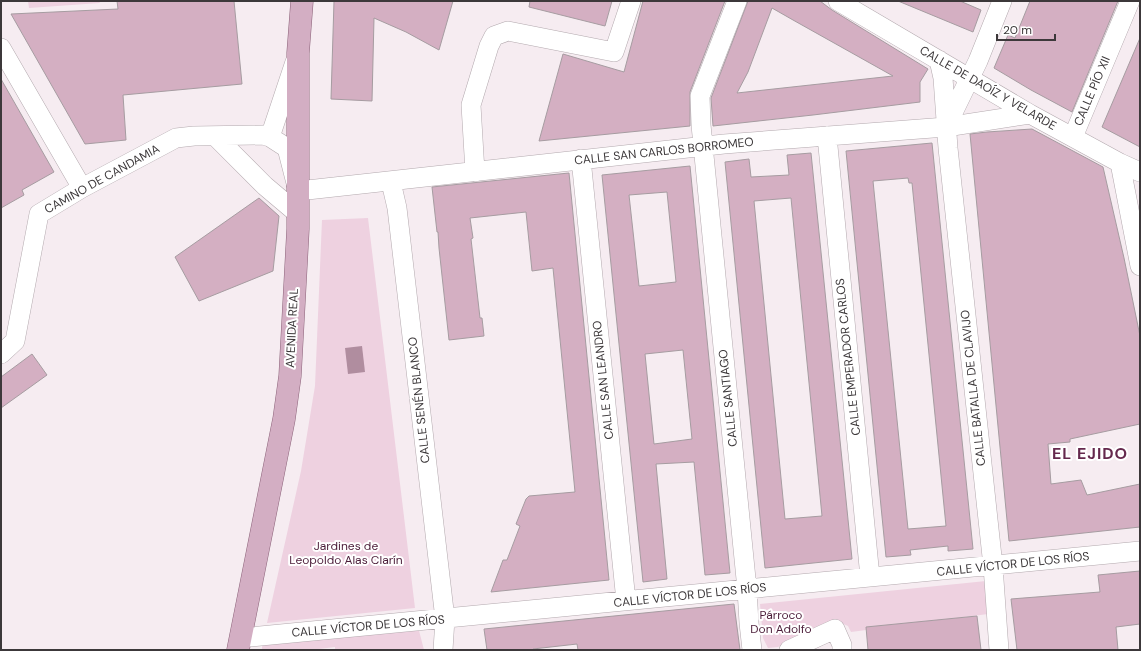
<svg xmlns="http://www.w3.org/2000/svg" width="1141" height="651" font-family="'DM Sans',sans-serif">
<style>
.green{fill:#eed1e0}
.water{fill:#b08d9f}
.building{fill:#d4afc2;stroke:#a69ca1;fill-rule:evenodd}
.lines{fill:none;stroke-linecap:round;stroke-linejoin:round}
.minor-casing{stroke:#b3a9ae;stroke-width:20}
.major-casing{stroke:#8b6279;stroke-width:23}
.minor{stroke:#fff;stroke-width:19}
.major{stroke:#d3aec3;stroke-width:22}
.labels{text-anchor:middle;dominant-baseline:central;stroke-width:4;stroke-linejoin:round;paint-order:stroke}
.street-label{font-size:12px;fill:#3c383a;stroke:#fff}
.park-label{font-size:12px;fill:#4b1d39;stroke:#fff}
.district-label{font-size:16px;font-weight:bold;letter-spacing:1px;fill:#65284d;stroke:#fff}
</style>
<rect width="100%" height="100%" fill="#f6ecf1"/>
<!-- green -->
<path class="green" d="M 28,1 L 99,1 L 100,3 L 29,8 Z
M 368,218 L 415,608 L 267,623 L 301,471 L 315,386 L 322,220 Z
M 986,581 L 988,614 L 851,632 L 848,626 L 839,622 L 798,636 L 778,647 L 768,648 L 763,638 L 760,604 Z
M 415,615 L 424,650 L 335,650 L 335,647 L 311,650 L 262,650 L 263,627 Z"/>
<!-- water -->
<path class="water" d="M 362,346 L 365,372 L 348,374 L 345,348 Z"/>
<!-- building -->
<path class="building" d="M 117,1 L 234,1 L 242,84 L 123,95 L 126,140 L 85,144 L 11,14 L 118,9 Z
M 334,1 L 453,1 L 439,50 L 406,32 L 374,18 L 372,101 L 331,99 Z
M 530,1 L 612,1 L 605,26 L 529,7 Z
M 643,1 L 725,1 L 690,92 L 690,126 L 539,141 L 563,54 L 624,72 Z
M 748,1 L 820,1 L 832,10 L 928,69 L 920,82 L 920,102 L 813,115 L 713,126 L 711,98 ZM 772,8 L 793,20 L 893,76 L 737,93 L 748,72 Z
M 898,1 L 960,1 L 981,10 L 973,32 Z
M 1030,1 L 1118,1 L 1072,112 L 1031,90 L 994,68 L 1008,35 L 1015,38 Z
M 1140,38 L 1140,147 L 1102,127 Z
M 1,79 L 54,172 L 22,190 L 24,195 L 1,208 Z
M 1032,129 L 1103,167 L 1124,258 L 1140,336 L 1140,424 L 1070,439 L 1070,442 L 1048,444 L 1051,484 L 1081,480 L 1087,495 L 1140,484 L 1140,527 L 1009,541 L 970,134 L 987,132 Z
M 932,143 L 973,549 L 948,551 L 948,546 L 910,550 L 911,555 L 886,557 L 846,151 ZM 908,178 L 909,183 L 912,183 L 946,526 L 908,529 L 873,181 Z
M 811,153 L 852,559 L 765,568 L 725,162 L 749,159 L 751,177 L 789,175 L 787,155 ZM 791,198 L 822,516 L 785,519 L 754,201 Z
M 690,166 L 730,573 L 705,575 L 694,462 L 656,464 L 667,579 L 643,582 L 602,175 ZM 667,192 L 676,282 L 639,286 L 629,195 ZM 683,350 L 692,439 L 654,444 L 645,354 Z
M 569,173 L 609,580 L 491,592 L 503,560 L 507,560 L 520,526 L 516,524 L 526,499 L 529,496 L 575,492 L 553,268 L 532,271 L 526,212 L 470,218 L 473,238 L 471,239 L 480,318 L 482,318 L 484,336 L 449,340 L 439,248 L 438,232 L 437,232 L 432,187 Z
M 259,198 L 279,216 L 273,271 L 199,301 L 175,257 Z
M 32,354 L 47,375 L 1,408 L 1,377 Z
M 1140,571 L 1140,624 L 1116,627 L 1118,650 L 1017,650 L 1011,599 L 1100,592 L 1098,575 Z
M 734,604 L 740,650 L 578,650 L 577,644 L 533,649 L 533,650 L 487,650 L 484,629 Z
M 977,616 L 981,650 L 868,650 L 866,627 Z"/>
<g class="lines">
<!-- minor casing -->
<g class="minor-casing">
<path id="minor" d="M 737,1 L 700,96 L 701,125 L 747,589 L 749,623 L 752,650
M 838,1 L 1030,114 L 1120,163 L 1140,172
M 1,48 L 82,188
M 939,60 L 943,78 L 948,148 L 993,566 L 999,650
M 947,125 L 978,61 L 1002,1
M 215,136 L 265,186 L 297,213
M 827,136 L 870,577
M 270,137 L 295,62
M 1073,137 L 1130,1
M 581,159 L 626,601
M 1120,163 L 1140,266
M 475,172 L 471,105 L 489,46 L 494,36 L 508,31 L 614,52 L 631,1
M 391,182 L 397,208 L 445,619 L 443,650
M 1,354 L 15,341 L 39,214 L 82,188 L 176,138 L 194,136 L 263,135 L 270,137 L 287,148 L 298,191 L 724,144 L 946,127 L 1030,114
M 240,638 L 1140,551
M 789,650 L 835,629 L 842,645 L 842,650"/>
</g>
<!-- major casing -->
<g class="major-casing">
<path id="major" d="M 238,650 L 284,419 L 290,376 L 298,229 L 298,53 L 302,1"/>
</g>
<!-- minor -->
<use href="#minor" class="minor"/>
<!-- major -->
<use href="#major" class="major"/>
</g>
<g class="labels">
<!-- street labels -->
<g class="street-label">
<text transform="translate(988 88) rotate(30)">CALLE DE DAOÍZ Y VELARDE</text>
<text transform="translate(1092 91) rotate(-67)">CALLE PÍO XII</text>
<text transform="translate(664 151) rotate(-6)">CALLE SAN CARLOS BORROMEO</text>
<text transform="translate(102 179) rotate(-29)">CAMINO DE CANDAMIA</text>
<text transform="translate(292 328) rotate(-87)">AVENIDA REAL</text>
<text transform="translate(848 357) rotate(-96)">CALLE EMPERADOR CARLOS</text>
<text transform="translate(603 380) rotate(-96)">CALLE SAN LEANDRO</text>
<text transform="translate(973 388) rotate(-96)">CALLE BATALLA DE CLAVIJO</text>
<text transform="translate(728 398) rotate(-96)">CALLE SANTIAGO</text>
<text transform="translate(419 400) rotate(-96)">CALLE SENÉN BLANCO</text>
<text transform="translate(1013 564) rotate(-6)">CALLE VÍCTOR DE LOS RÍOS</text>
<text transform="translate(690 595) rotate(-6)">CALLE VÍCTOR DE LOS RÍOS</text>
<text transform="translate(368 626) rotate(-5)">CALLE VÍCTOR DE LOS RÍOS</text>
</g>
<!-- park labels -->
<g class="park-label">
<text x="346" y="546">Jardines de<tspan x="346" dy="14">Leopoldo Alas Clarín</tspan></text>
<text x="781" y="615">Párroco<tspan x="781" dy="14">Don Adolfo</tspan></text>
</g>
<!-- district labels -->
<g class="district-label">
<text x="1090" y="453">EL EJIDO</text>
</g>
</g>
<!-- border -->
<rect width="1141" height="651" fill="none" stroke="#3c383a" stroke-width="4"/>
<!-- scale -->
<path d="M997 34v6h58v-6" fill="none" stroke="#3c383a" stroke-width="2"/>
<text x="1003" y="34" font-size="12" fill="#3c383a" stroke="#ffffff" stroke-width="3" paint-order="stroke">20 m</text>
</svg>
